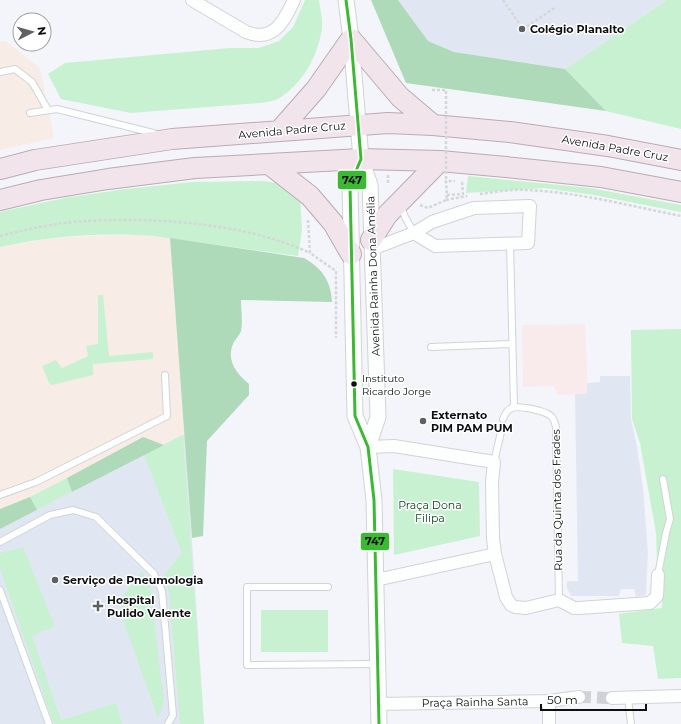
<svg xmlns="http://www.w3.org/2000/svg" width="681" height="724" font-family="Montserrat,sans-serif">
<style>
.commercial{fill:#f7ede6}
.industrial{fill:#f9ebeb}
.built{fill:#e1e7f2}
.green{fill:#c8f1d1}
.forest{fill:#afdaba}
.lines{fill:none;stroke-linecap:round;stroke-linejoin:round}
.minor-tunnel{stroke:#d1d2d7;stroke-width:12;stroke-dasharray:12 6;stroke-linecap:butt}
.service-casing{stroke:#d2d3d6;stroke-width:8}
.minor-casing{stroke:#d2d3d6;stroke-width:14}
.tertiary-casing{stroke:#d2d3d6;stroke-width:17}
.trunk-casing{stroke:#bbabb3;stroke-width:22}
.path{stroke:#d5d6d8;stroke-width:2.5;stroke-dasharray:3 2;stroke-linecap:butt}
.service{stroke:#fdfefe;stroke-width:6}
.minor{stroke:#fdfefe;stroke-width:12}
.tertiary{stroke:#fdfefe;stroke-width:15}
.trunk{stroke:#f1e4ea;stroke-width:20}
.path-bridge{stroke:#d5d6d8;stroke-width:2.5;stroke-dasharray:3 2;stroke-linecap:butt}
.bus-1-casing{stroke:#fff;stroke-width:6}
.bus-1{stroke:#3cb932;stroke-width:3}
.poi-dot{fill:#5e6063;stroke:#fff;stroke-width:1.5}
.bus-dot{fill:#0e0f12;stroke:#fff;stroke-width:1.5}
.labels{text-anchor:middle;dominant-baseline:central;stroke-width:3;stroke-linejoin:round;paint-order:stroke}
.bus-label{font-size:10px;fill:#0e0f12;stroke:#fff;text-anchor:start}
.poi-label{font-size:11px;font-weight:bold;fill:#0e0f12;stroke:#fff;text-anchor:start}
.street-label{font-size:11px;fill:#0e0f12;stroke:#fff}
.park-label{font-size:11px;fill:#0b441c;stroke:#fff}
.line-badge{stroke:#fff;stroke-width:1.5}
.pale-badge-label{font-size:11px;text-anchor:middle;font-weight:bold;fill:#111}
</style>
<rect width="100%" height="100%" fill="#f3f5fa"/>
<!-- commercial -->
<path class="commercial" d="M 0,41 L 5,41 L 40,68 L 54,138 L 0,150 Z
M 138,235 L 170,238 L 185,434 L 0,529 L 0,247 L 47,239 L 85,236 Z"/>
<!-- industrial -->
<path class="industrial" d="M 585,324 L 588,394 L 558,395 L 554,386 L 523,387 L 522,325 Z"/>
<!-- built -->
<path class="built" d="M 398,0 L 667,0 L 565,69 L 454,52 L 427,41 Z
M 600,376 L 630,376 L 631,419 L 637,446 L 643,488 L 648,552 L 646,595 L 636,597 L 634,589 L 621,589 L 619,596 L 571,596 L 567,588 L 567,581 L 578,581 L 575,394 L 587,394 L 587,383 L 600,382 Z
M 185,434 L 204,724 L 0,724 L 0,529 Z"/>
<!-- green -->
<path class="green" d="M 305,0 L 319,0 C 320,9 323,19 322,28 C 318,56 303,84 278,99 C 273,102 265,102 260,103 L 131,113 L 61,99 L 48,74 L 65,63 L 230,48 L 259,48 L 279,41 L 293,27 Z
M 667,0 L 681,0 L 681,129 L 606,111 L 565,69 Z
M 468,176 L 590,188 L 681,205 L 681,212 L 594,195 L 544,188 L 466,193 Z
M 263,181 L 284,184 L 300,194 L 302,231 L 298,256 L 153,236 C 103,232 50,236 0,247 L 0,212 L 64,198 L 126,189 L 192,182 Z
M 98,295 L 103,295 L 109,356 L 153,352 L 153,359 L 93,364 L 93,375 L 52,385 L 49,383 L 42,366 L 56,360 L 62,368 L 88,356 L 86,346 L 98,344 Z
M 681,329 L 681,678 L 658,679 L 653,646 L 622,643 L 619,614 L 662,608 L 663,575 L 654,575 L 657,562 L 656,533 L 640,443 L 632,419 L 631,330 Z
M 183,435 L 204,724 L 180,724 L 169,592 L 164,575 L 182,553 L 144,455 Z
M 393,469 L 479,482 L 480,536 L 394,555 Z
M 67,478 L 72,492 L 37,510 L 30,497 Z
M 23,547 L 55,626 L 32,636 L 61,720 L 116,703 L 122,724 L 54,724 L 0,569 L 0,553 Z
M 142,571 L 150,585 L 164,703 L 158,718 L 122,617 L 121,599 Z
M 261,610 L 328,610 L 328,652 L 261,652 Z"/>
<!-- forest -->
<path class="forest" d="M 371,0 L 398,0 L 428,41 L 454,52 L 565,69 L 606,111 L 406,83 Z
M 170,238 L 304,258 C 322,268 331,281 332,302 L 241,300 C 241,310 243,321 241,331 C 240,335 235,339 233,344 C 226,361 237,374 249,384 L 249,395 L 207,441 L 203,536 L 192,538 Z
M 143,437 L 164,445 L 72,492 L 67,478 Z
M 30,497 L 37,510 L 0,529 L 0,509 Z"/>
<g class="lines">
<!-- minor-tunnel -->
<path class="minor-tunnel" d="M 579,697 L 612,698"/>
<!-- service casing -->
<g class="service-casing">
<path id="service" d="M 0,72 L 15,69 L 32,82 L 48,110
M 30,113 L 57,109 L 157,134
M 401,206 L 405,217 L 414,233
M 510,244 L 514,407
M 431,347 L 512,344
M 503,419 C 505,415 506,411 510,409 C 517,404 545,411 551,416 C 554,419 555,423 556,427 L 559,600
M 494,462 L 501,432
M 0,495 L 36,482 L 167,416 L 165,375
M 0,542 L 50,515 L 73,510 L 96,517 L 154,574 L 162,591 L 173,715 L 168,724
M 658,575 L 666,533 L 670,519 L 663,479
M 328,587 L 247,587 L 247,665 L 378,664
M 0,590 L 49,724
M 628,698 L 631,724"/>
</g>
<!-- minor casing -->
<g class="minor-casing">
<path id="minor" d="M 192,0 L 246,32 C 274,43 284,21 294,0
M 372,249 L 414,233 L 432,222 L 474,208 L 530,206 L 528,243 L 435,246 L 414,233
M 368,447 L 394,446 L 494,462 L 492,482 L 493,539 L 495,554 L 376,580
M 495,554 L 506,597 L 511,605 L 515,607 L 526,608 L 559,600 L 574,608 L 579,608 L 650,603 L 657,596 L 658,575
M 612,698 L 681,696
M 549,701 L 579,697
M 378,704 L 549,701 L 549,724"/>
</g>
<!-- tertiary casing -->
<g class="tertiary-casing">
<path id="tertiary" d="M 346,0 L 351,39 L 361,159 L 370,185 L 378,417 L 368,447
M 361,159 L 350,185 L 355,416 L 368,447 L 374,500 L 379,724"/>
</g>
<!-- trunk casing -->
<g class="trunk-casing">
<path id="trunk" d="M 279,131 L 316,89 L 351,39 L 400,97 L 433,125
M 269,164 L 310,196 L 333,223 L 351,254
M 0,169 L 35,160 L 172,139 L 388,123 L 433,125 L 510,132 L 608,146 L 681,160
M 0,200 L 41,190 L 108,179 L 195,168 L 361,159 L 440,161 L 506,167 L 601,177 L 681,192
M 371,240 L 387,215 L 440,161"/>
</g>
<!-- path -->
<path class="path" d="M 503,0 L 523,29 L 556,7
M 432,90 L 446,90 L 446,96
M 388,175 L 388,185
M 480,194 C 495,192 511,189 526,190 C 578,192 630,206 681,216
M 447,195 L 463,194 L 462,180
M 446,200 L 467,196
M 420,205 L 428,208 L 446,200 L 447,195 L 446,181 L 455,181
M 308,220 L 310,253 L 336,271 L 336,338
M 0,236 C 25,230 49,224 74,222 C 148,216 243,222 310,253"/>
<!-- service -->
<use href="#service" class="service"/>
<!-- minor -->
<use href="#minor" class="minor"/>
<!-- tertiary -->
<use href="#tertiary" class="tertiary"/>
<!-- trunk -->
<use href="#trunk" class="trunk"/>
<!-- path-bridge -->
<path class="path-bridge" d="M 446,96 L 446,181"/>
<!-- bus-1 casing -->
<g class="bus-1-casing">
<path id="bus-1" d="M 346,0 L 351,39 L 361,159 L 350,185 L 355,416 L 368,447 L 374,500 L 379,724"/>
</g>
<!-- bus-1 -->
<use href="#bus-1" class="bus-1"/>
</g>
<!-- markers -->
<g class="poi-dot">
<circle cx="522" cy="29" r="4"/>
<circle cx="423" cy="421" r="4"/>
<circle cx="55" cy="580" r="4"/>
<path d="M96 600h4v4h4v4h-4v4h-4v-4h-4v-4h4z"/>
</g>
<circle class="bus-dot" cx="354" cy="384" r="3.5"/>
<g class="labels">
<!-- bus labels -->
<g class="bus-label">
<text x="362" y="378">Instituto<tspan x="362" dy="13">Ricardo Jorge</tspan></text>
</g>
<!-- poi labels -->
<g class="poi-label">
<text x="530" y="29">Colégio Planalto</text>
<text x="431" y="415">Externato<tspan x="431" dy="13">PIM PAM PUM</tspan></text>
<text x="63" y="580">Serviço de Pneumologia</text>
<text x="107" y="600">Hospital<tspan x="107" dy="13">Pulido Valente</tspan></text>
</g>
<!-- street labels -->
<g class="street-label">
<text transform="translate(292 130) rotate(-5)">Avenida Padre Cruz</text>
<text transform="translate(615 148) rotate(10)">Avenida Padre Cruz</text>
<text transform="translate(373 276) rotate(-92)">Avenida Rainha Dona Amélia</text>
<text transform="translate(557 500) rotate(-91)">Rua da Quinta dos Frades</text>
<text transform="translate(475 702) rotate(-1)">Praça Rainha Santa</text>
</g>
<!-- park labels -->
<g class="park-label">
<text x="430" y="505">Praça Dona<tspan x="430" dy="13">Filipa</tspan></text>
</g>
</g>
<g class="line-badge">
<rect x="337" y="170" width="30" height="20" rx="4" fill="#3cb932"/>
<rect x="360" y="532" width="30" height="19" rx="4" fill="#3cb932"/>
</g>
<g class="pale-badge-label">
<text x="352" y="184">747</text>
<text x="375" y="545">747</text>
</g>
<!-- north arrow -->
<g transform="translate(32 32) rotate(84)"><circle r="19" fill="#ffffff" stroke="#9f9fa0"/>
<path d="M0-3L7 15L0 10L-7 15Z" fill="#5e6063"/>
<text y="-6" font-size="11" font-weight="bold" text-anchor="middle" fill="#0e0f12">N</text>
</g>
<!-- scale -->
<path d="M541 704v6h105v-6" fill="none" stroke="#0e0f12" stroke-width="2"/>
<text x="547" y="704" font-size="12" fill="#0e0f12" stroke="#ffffff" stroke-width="3" paint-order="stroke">50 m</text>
</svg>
